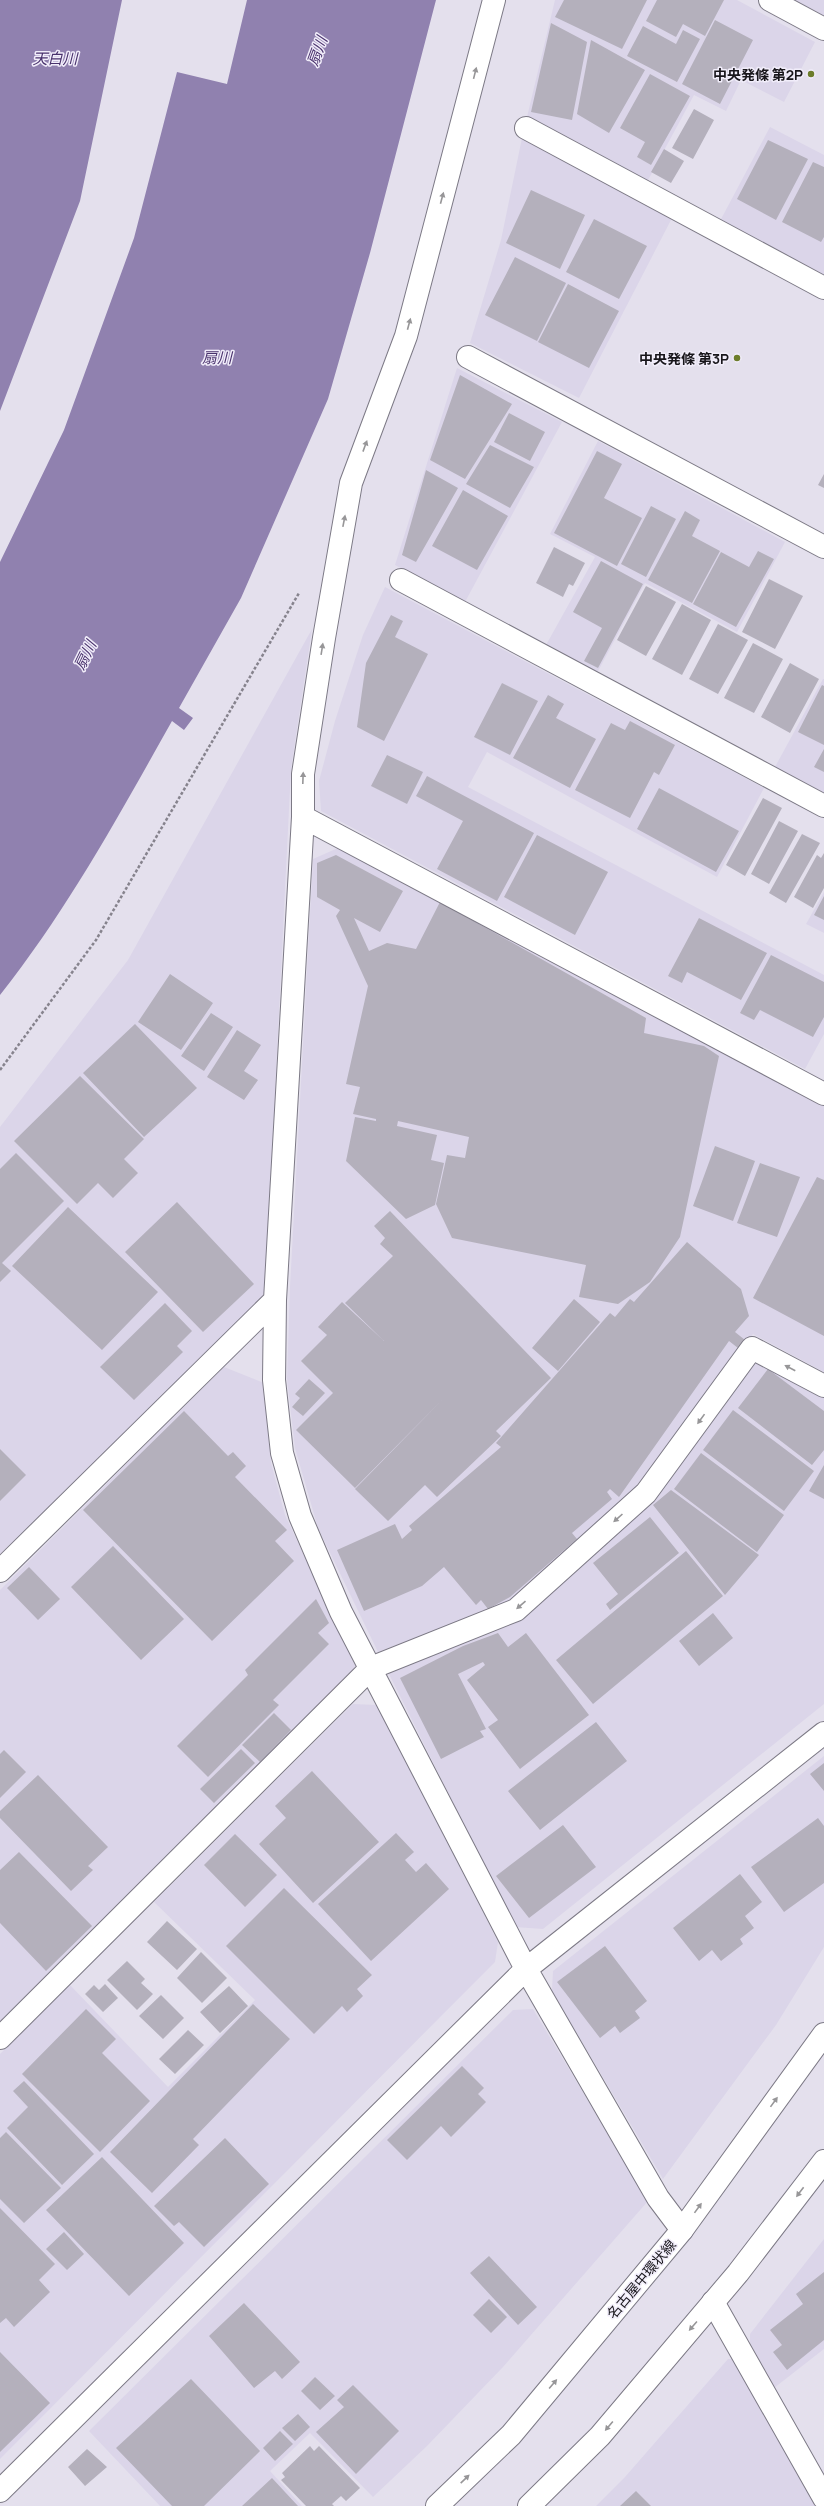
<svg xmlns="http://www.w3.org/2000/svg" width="824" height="2506" font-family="Manrope,'Noto Sans JP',sans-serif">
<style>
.built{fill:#dbd5e9}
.water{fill:#9081af}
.building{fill:#b4b0bc}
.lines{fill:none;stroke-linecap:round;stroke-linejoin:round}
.minor-casing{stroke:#7c7985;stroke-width:24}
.major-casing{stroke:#7c7985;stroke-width:24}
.path{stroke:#86838d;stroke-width:2.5;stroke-dasharray:3 2;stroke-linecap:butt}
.minor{stroke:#fff;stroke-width:22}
.major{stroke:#fff;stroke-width:22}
.oneway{fill:#979698}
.poi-dot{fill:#6c7c2a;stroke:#f1edfa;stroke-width:1.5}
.labels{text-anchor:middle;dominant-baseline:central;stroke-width:3;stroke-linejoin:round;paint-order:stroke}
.poi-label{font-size:14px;font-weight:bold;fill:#18161b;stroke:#f1edfa;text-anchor:end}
.street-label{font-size:14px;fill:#18161b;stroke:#f1edfa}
.water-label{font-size:15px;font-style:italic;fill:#48316c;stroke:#f1edfa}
</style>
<rect width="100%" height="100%" fill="#e4e0ed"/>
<!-- built -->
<path class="built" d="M 555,0 L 737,0 L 815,42 L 784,102 L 741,80 L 726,111 L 694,95 L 647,182 L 527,117 Z
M 790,0 L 824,0 L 824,18 Z
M 770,127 L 824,155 L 824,275 L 720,221 Z
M 522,138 L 672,218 L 579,398 L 470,343 L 501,240 Z
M 457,368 L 562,422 L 465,602 L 395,565 Z
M 598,441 L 785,542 L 737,632 L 645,583 L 597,673 L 546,645 L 595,557 L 550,534 Z
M 385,587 L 764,788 L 717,877 L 487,752 L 468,787 L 824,975 L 824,1034 L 805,1069 L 321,811 L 319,781 L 335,721 L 363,635 Z
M 312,629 L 291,769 L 265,1295 L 0,1554 L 0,1127 L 128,960 Z
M 823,679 L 824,679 L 824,793 L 775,767 Z
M 338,848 L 824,1106 L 824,1372 L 753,1334 L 634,1489 L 513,1601 L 378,1652 L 318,1528 L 295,1448 L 287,1379 L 290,1287 L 313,859 Z
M 824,892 L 824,933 L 806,924 Z
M 754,1360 L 824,1398 L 824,1704 L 543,1929 L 515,1927 L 388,1672 L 523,1618 Z
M 224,1367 L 264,1383 L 271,1463 L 285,1515 L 355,1664 L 354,1674 L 0,2025 L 0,1590 Z
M 353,1704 L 377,1705 L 498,1942 L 495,1962 L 0,2459 L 0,2054 L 70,1985 L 168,2087 L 255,2000 L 154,1902 Z
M 824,1756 L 824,1947 L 776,2025 L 663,2179 L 552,1991 L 553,1971 Z
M 533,2009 L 648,2201 L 503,2367 L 427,2446 L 373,2497 L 310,2433 L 270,2471 L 302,2506 L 160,2506 L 89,2431 L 513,2010 Z
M 824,2239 L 824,2349 L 774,2388 L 750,2343 L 750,2334 Z
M 728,2359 L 734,2359 L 817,2506 L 596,2506 L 625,2477 Z"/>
<!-- water -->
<path class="water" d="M 0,0 L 122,0 L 80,201 L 0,411 Z
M 247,0 L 436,0 L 370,253 L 328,399 L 241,598 L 179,708 L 193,718 L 184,730 L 172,721 C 118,817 68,909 0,995 L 0,562 L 64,430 L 134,238 L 177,72 L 227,84 Z"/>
<!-- building -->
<path class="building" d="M 564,0 L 647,0 L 622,49 L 555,17 Z
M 657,0 L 724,0 L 705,36 L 683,24 L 676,37 L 646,21 Z
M 715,20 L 753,40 L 720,104 L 682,84 Z
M 551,23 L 587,42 L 572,120 L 531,112 Z
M 643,26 L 676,44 L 683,30 L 700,39 L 677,82 L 627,56 Z
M 591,40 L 645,70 L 609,133 L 577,114 Z
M 650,74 L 690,96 L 651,165 L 637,157 L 645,142 L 620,128 Z
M 694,109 L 714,120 L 693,159 L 672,148 Z
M 768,140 L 808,159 L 776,220 L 737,199 Z
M 664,149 L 684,161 L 671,183 L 651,172 Z
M 813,162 L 824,167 L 824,237 L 821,242 L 782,222 Z
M 531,190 L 585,215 L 560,269 L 506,243 Z
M 594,219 L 647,246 L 619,299 L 566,272 Z
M 515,257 L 566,283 L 537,341 L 485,315 Z
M 568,284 L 619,311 L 589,368 L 538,342 Z
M 460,375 L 512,404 L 465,479 L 430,460 Z
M 509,413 L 545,432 L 530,461 L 494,442 Z
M 490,445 L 534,467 L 510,508 L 466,484 Z
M 597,451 L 622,464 L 604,498 L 642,518 L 617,566 L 554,533 Z
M 426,470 L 458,488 L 416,562 L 402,555 Z
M 824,474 L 824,488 L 818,485 Z
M 463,490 L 508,516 L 477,570 L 432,546 Z
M 651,506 L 676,519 L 646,577 L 621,564 Z
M 685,511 L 700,520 L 692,536 L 720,551 L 692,603 L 648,580 Z
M 554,547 L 585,563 L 573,586 L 569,584 L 563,597 L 536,583 Z
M 758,551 L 774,559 L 736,627 L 693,604 L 721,552 L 749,567 Z
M 601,561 L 643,584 L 598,668 L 584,661 L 602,628 L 573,612 Z
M 769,579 L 803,596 L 775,649 L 742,632 Z
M 646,586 L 676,602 L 646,656 L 617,640 Z
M 682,604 L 711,620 L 682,675 L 652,659 Z
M 391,615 L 403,621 L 395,637 L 428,654 L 384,741 L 357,727 L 366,663 Z
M 718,624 L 748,640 L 718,694 L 689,679 Z
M 753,643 L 783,659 L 754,713 L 724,698 Z
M 790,663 L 819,679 L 790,733 L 761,717 Z
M 502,683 L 538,701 L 510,755 L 474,737 Z
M 822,685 L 824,686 L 824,745 L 798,732 Z
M 548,695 L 564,704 L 556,718 L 596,739 L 570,788 L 513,758 Z
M 630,721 L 675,745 L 659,775 L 654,772 L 630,818 L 575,790 L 611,723 L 625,730 Z
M 824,749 L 824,772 L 814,767 Z
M 387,755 L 423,772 L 407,804 L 371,786 Z
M 427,776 L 534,833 L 497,901 L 437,869 L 463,821 L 416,796 Z
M 659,788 L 739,831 L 716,872 L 637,829 Z
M 763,798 L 782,808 L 745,876 L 726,865 Z
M 779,821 L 798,831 L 769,884 L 751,874 Z
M 802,834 L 820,843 L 786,903 L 769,893 Z
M 537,835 L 608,872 L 575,935 L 504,897 Z
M 824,853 L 824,888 L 813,908 L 794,897 L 817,855 L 821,858 Z
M 336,855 L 403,891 L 380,932 L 354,918 L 369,951 L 387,943 L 416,949 L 440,902 L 646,1018 L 644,1033 L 704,1046 L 719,1056 L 680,1237 L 650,1282 L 618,1304 L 579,1297 L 586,1265 L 452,1238 L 436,1204 L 447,1155 L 465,1158 L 469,1137 L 398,1121 L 397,1126 L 437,1135 L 431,1160 L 444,1163 L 435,1205 L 406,1219 L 346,1161 L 355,1117 L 376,1121 L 376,1119 L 353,1114 L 360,1087 L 346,1084 L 368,986 L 336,916 L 340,910 L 317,897 L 317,863 Z
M 824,896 L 824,920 L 814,915 Z
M 699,918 L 767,953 L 741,1000 L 687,972 L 682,983 L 668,976 Z
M 771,955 L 824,982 L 824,1017 L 813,1037 L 760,1010 L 754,1020 L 740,1013 Z
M 170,974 L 213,1003 L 181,1050 L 138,1022 Z
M 211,1013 L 233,1027 L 204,1071 L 181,1056 Z
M 135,1024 L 197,1088 L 144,1137 L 83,1073 Z
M 237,1030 L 261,1045 L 244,1071 L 258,1080 L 244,1100 L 207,1077 Z
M 80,1076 L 144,1139 L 124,1159 L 138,1173 L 113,1198 L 98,1183 L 77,1204 L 14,1141 Z
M 715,1146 L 755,1161 L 733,1221 L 693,1206 Z
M 16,1153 L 64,1201 L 2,1263 L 11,1271 L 0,1282 L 0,1169 Z
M 760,1163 L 800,1177 L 777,1237 L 737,1223 Z
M 817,1177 L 824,1180 L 824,1336 L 753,1298 Z
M 177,1202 L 254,1284 L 203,1332 L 125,1252 Z
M 68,1207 L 158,1292 L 102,1350 L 12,1266 Z
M 390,1211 L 551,1378 L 496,1431 L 501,1436 L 437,1497 L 425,1485 L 388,1521 L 355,1489 L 443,1399 L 355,1488 L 296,1430 L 333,1393 L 301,1361 L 327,1335 L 318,1327 L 342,1302 L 384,1341 L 345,1303 L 393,1256 L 380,1244 L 385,1238 L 374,1226 Z
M 687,1242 L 741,1289 L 749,1316 L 735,1332 L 745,1340 L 738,1348 L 729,1341 L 619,1497 L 610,1489 L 607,1492 L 612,1499 L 572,1533 L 577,1539 L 510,1597 L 488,1609 L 481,1600 L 476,1605 L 444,1567 L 422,1586 L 364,1611 L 337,1550 L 395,1524 L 402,1539 L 412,1530 L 409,1526 L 501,1447 L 496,1443 L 610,1313 L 615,1317 L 630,1299 L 634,1302 Z
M 574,1299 L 600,1322 L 558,1371 L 532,1348 Z
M 165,1303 L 192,1331 L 177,1346 L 183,1352 L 134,1400 L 100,1367 Z
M 768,1369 L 824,1411 L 824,1450 L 812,1465 L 738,1408 Z
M 309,1379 L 325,1393 L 303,1416 L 292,1407 L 300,1398 L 295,1394 Z
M 733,1410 L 814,1471 L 784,1511 L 703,1450 Z
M 184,1411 L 228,1456 L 233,1452 L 246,1466 L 235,1477 L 287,1530 L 275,1541 L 294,1561 L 212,1641 L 83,1510 Z
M 0,1449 L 26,1475 L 0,1501 Z
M 701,1453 L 784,1515 L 757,1552 L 674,1489 Z
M 824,1465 L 824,1499 L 809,1491 Z
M 671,1490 L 759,1555 L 725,1595 L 653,1505 Z
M 650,1517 L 679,1553 L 610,1610 L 606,1604 L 618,1594 L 593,1563 Z
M 113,1546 L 184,1619 L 141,1660 L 71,1587 Z
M 686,1551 L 723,1596 L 593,1704 L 556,1660 Z
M 29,1567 L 60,1599 L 38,1620 L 7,1588 Z
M 316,1599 L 329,1623 L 318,1633 L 329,1644 L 273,1700 L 279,1705 L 208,1777 L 177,1746 L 248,1675 L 245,1670 Z
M 713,1613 L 733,1638 L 699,1666 L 679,1641 Z
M 498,1633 L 508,1647 L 526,1633 L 589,1715 L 520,1769 L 488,1727 L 498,1720 L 467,1680 L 485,1665 L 483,1662 L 458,1674 L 486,1729 L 480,1731 L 484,1737 L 441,1759 L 400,1678 L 463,1646 Z
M 274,1713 L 291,1730 L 260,1762 L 242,1745 Z
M 596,1722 L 627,1761 L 540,1830 L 508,1791 Z
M 241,1749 L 255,1763 L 214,1803 L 200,1789 Z
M 4,1750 L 26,1772 L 0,1798 L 0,1754 Z
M 824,1763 L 824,1791 L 810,1774 Z
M 312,1771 L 379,1842 L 313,1903 L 259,1844 L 286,1818 L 275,1806 Z
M 38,1775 L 108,1847 L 88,1866 L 93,1870 L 71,1891 L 0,1818 L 0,1811 Z
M 818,1818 L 824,1826 L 824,1883 L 784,1912 L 751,1867 Z
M 563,1825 L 596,1867 L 529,1918 L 496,1876 Z
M 396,1833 L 414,1852 L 405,1860 L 416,1872 L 426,1863 L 449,1889 L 371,1961 L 318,1904 Z
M 235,1834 L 277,1875 L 245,1907 L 204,1865 Z
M 19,1852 L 92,1926 L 46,1971 L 0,1923 L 0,1870 Z
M 740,1874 L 762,1902 L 745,1916 L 754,1928 L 740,1939 L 743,1944 L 721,1961 L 712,1950 L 699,1961 L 673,1928 Z
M 284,1888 L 372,1975 L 357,1989 L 363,1996 L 347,2012 L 342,2006 L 314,2034 L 226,1946 Z
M 167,1921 L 197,1949 L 177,1970 L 147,1942 Z
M 605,1946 L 647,2001 L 635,2011 L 640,2018 L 620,2033 L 615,2026 L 600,2038 L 557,1982 Z
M 201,1952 L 227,1978 L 202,2003 L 177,1978 Z
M 127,1961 L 145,1979 L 141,1983 L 153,1994 L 137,2010 L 107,1980 Z
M 105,1984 L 118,1998 L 103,2012 L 85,1994 L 94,1985 L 99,1990 Z
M 229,1986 L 248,2006 L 220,2033 L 200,2012 Z
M 161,1995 L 184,2018 L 163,2039 L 139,2016 Z
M 253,2004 L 290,2039 L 193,2139 L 199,2145 L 152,2193 L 110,2152 Z
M 86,2009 L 116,2039 L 102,2053 L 150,2101 L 100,2152 L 22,2074 Z
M 188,2030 L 204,2045 L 175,2074 L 159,2059 Z
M 462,2066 L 484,2088 L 478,2094 L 486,2102 L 451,2137 L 441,2126 L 407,2160 L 387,2140 Z
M 24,2081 L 94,2154 L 62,2185 L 7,2128 L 28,2107 L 13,2091 Z
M 6,2132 L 61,2188 L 24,2223 L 0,2199 L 0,2138 Z
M 225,2138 L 269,2184 L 204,2247 L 179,2222 L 174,2226 L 154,2206 Z
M 102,2157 L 184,2243 L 129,2296 L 46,2210 Z
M 0,2208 L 55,2264 L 39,2280 L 50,2292 L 14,2327 L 6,2318 L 0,2323 Z
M 64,2232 L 84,2254 L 67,2270 L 46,2249 Z
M 489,2256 L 537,2307 L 518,2325 L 470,2273 Z
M 824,2272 L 824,2340 L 787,2370 L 773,2352 L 782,2345 L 770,2330 L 803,2304 L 796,2294 Z
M 489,2299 L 507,2317 L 491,2333 L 473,2315 Z
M 244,2303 L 300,2362 L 282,2379 L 275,2371 L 254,2388 L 209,2336 Z
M 0,2352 L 50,2403 L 0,2452 Z
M 315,2377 L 335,2396 L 320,2410 L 301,2391 Z
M 191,2379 L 260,2451 L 204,2506 L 172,2506 L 116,2448 Z
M 353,2385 L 399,2431 L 356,2474 L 316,2432 L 344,2407 L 337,2400 Z
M 298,2414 L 310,2427 L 295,2441 L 282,2428 Z
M 280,2431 L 293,2444 L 275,2461 L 263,2448 Z
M 310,2446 L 314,2451 L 319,2446 L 360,2488 L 346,2501 L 341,2496 L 332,2504 L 334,2506 L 306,2506 L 281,2480 L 285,2477 L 282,2473 Z
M 87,2449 L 107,2467 L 85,2486 L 68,2467 Z
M 272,2478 L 298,2506 L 242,2506 Z
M 636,2491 L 651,2506 L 620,2506 Z"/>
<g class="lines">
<!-- minor casing -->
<g class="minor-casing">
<path id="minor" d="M 770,0 L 824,29
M 526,128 L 824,288
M 468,357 L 824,547
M 401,580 L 824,806
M 303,817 L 824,1094
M 0,1571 L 275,1300
M 0,2038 L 371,1668 L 516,1610 L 646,1493 L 752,1348 L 824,1386
M 682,2230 L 658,2198 L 526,1969 L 824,1733
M 713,2302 L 824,2498
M 0,2491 L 526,1969 L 341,1612 L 300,1516 L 282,1453 L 274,1380 L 275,1300 L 303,817 L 303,774 L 324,638 L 351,483 L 406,336 L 494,0"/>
</g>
<!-- major casing -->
<g class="major-casing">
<path id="major" d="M 437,2506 L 511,2435 L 682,2230 L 824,2034
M 529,2506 L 600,2436 L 738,2273 L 824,2161"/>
</g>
<!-- path -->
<path class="path" d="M 0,1070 L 96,940 L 299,593"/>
<!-- minor -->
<use href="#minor" class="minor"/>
<!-- major -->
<use href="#major" class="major"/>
</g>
<!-- one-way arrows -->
<defs><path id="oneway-solid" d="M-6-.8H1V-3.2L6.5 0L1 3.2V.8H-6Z"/></defs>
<g class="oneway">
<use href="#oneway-solid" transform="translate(475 73) rotate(-76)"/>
<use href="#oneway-solid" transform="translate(442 198) rotate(-75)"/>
<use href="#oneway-solid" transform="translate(409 324) rotate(-75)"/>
<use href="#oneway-solid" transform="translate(365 446) rotate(-70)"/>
<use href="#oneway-solid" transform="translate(344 521) rotate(-79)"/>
<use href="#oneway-solid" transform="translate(322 649) rotate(-81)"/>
<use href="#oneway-solid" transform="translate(303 778) rotate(-88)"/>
<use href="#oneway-solid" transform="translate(790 1368) rotate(-152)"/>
<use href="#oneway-solid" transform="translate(701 1419) rotate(126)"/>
<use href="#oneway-solid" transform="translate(618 1518) rotate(138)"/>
<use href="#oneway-solid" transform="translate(521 1605) rotate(139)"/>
<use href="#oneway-solid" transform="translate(774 2102) rotate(-54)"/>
<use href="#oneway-solid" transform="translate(800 2192) rotate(127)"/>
<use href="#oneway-solid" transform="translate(698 2208) rotate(-54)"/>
<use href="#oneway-solid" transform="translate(693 2326) rotate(131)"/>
<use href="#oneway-solid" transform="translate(553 2384) rotate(-50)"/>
<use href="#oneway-solid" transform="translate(609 2426) rotate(130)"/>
<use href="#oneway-solid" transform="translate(465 2479) rotate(-44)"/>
</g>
<!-- markers -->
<g class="poi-dot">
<circle cx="811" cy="74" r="4"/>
<circle cx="737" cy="358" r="4"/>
</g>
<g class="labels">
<!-- poi labels -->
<g class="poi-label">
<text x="803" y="74">中央発條 第2P</text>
<text x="729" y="358">中央発條 第3P</text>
</g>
<!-- street labels -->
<g class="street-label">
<text transform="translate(641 2279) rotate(-50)">名古屋中環状線</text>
</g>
<!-- water labels -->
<g class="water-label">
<text transform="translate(317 51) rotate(-70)">扇川</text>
<text x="55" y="58">天白川</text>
<text x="217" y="357">扇川</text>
<text transform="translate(85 655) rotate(-64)">扇川</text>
</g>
</g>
</svg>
